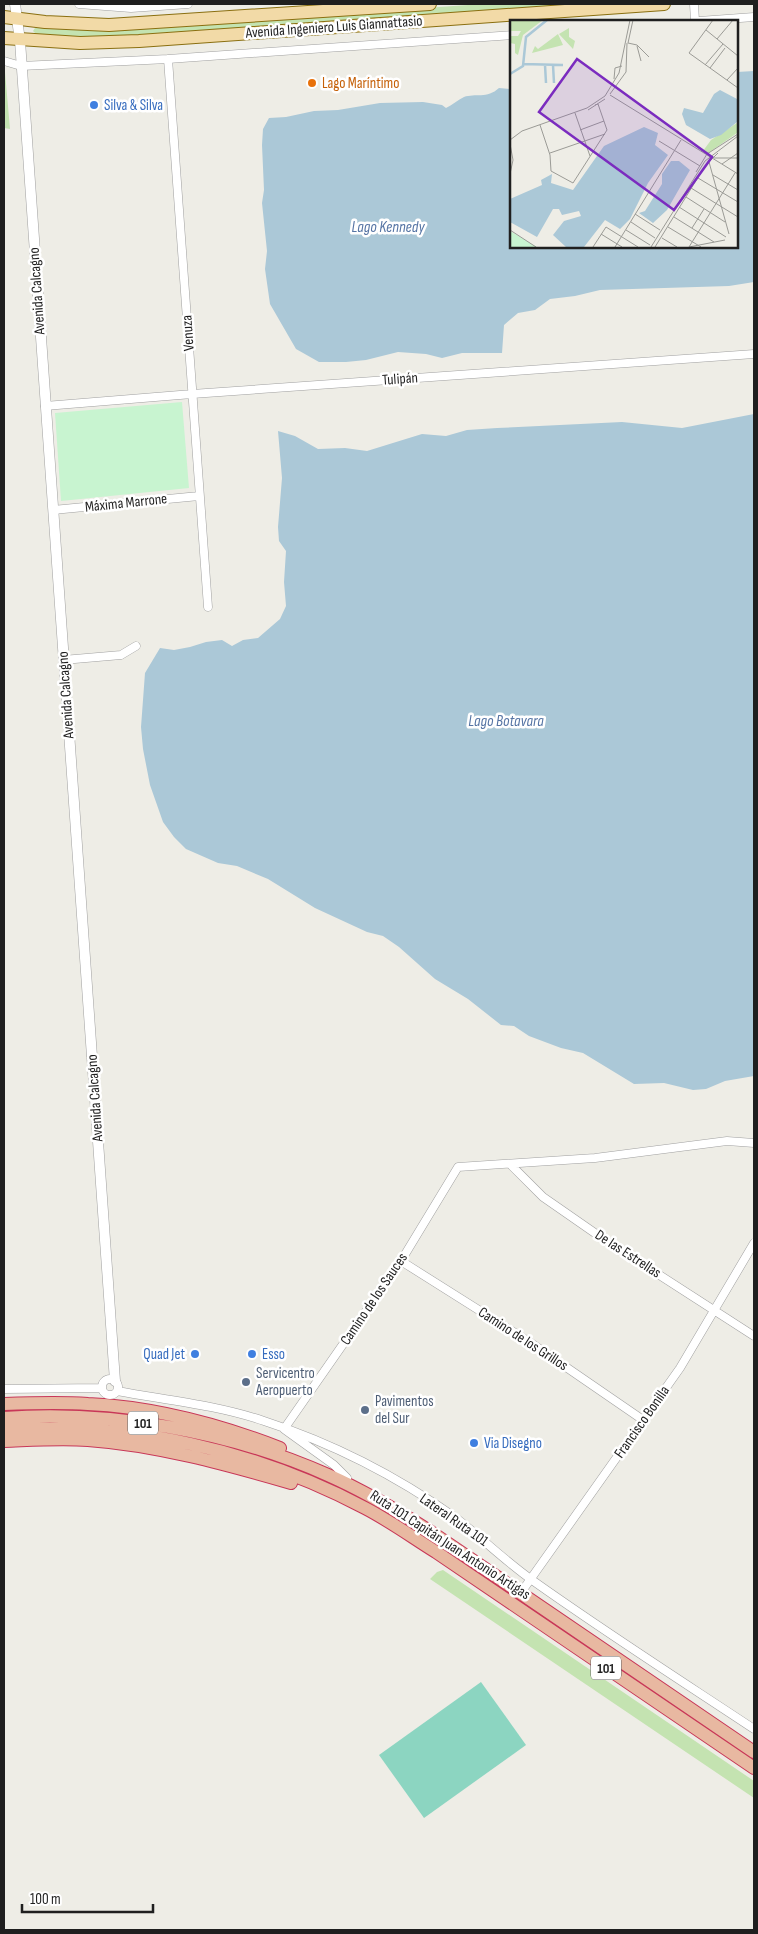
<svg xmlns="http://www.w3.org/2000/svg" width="758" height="1934" font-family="'Sofia Sans Condensed',sans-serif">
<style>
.grass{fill:#c4e3b1}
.park{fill:#c8f4d0}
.pitch{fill:#8cd5c1}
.water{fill:#abc8d7}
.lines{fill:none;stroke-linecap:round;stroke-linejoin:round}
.minor-casing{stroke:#a0a0a0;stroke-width:9}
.tertiary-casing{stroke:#a0a0a0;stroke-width:11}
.primary-casing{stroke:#8a6f10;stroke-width:14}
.trunk-casing{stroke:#c83758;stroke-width:14}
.minor{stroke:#fff;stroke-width:8}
.tertiary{stroke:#fff;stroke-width:10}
.primary{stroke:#f2daa7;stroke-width:12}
.trunk{stroke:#e8b8a1;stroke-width:12}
.food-dot{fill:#e8710a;stroke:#fff;stroke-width:2}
.shop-dot{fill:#3f7fe0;stroke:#fff;stroke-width:2}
.service-dot{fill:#5c6f8a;stroke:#fff;stroke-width:2}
.labels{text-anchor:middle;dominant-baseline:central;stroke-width:5;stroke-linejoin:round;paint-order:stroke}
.shield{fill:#fff;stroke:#626262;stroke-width:1}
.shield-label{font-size:14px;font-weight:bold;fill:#1f1f1f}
.street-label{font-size:15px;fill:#1f1f1f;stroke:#fff}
.food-label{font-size:15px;fill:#c56008;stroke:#fff;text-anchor:start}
.shop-label{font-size:15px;fill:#366cbe;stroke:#fff;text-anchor:start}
.service-label{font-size:15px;fill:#4e5e75;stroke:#fff;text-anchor:start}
.water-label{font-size:16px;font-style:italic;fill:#5574a4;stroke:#fff}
.inset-river{fill:none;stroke:#abc8d7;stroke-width:2.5}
.inset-road{fill:none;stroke:#9b9b96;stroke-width:1}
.view{fill:#7b2cbf;fill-opacity:0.15;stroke:#7b2cbf;stroke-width:2.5}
.inset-edge{fill:none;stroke:#1f1f1f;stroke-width:2.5}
</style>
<rect width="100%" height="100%" fill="#eeede6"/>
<!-- grass -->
<path class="grass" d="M 482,4 L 597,4 L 109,37 L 38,36 L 33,31 L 35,28 L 39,27 L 110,30 Z
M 4,71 L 5,72 L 10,129 L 4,128 Z
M 278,1462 C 326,1479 369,1501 413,1526 L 754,1757 L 754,1761 L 426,1540 L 278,1464 Z
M 443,1570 L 754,1781 L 754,1798 L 430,1579 L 437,1572 Z"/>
<!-- park -->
<path class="park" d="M 182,402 L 189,488 L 61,501 L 55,413 Z"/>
<!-- pitch -->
<path class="pitch" d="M 481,1682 L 526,1745 L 424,1818 L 379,1755 Z"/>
<!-- water -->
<path class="water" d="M 754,71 L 754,282 L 729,286 L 600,290 L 575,296 L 550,299 L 535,310 L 518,313 L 504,325 L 502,353 L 462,353 L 442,358 L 426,354 L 398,352 L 366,360 L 346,362 L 319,362 L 296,349 L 270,304 L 265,269 L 267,251 L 262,203 L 264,190 L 262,145 L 263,129 L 269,118 L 286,117 L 314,111 L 338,110 L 380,103 L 423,102 L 442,105 L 446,108 C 452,105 458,100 464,97 C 475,93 487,99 499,88 L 511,89 L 512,246 L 737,246 L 737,72 Z
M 754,414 L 754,1076 L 725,1081 L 706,1089 L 693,1090 L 664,1083 L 634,1084 L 583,1053 L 561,1048 L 529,1036 L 514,1026 L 501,1025 L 468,999 L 435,979 L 399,947 L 383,936 L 367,932 L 315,908 L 268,879 L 237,866 L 218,863 L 186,849 L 174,837 L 163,822 L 150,785 L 143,749 L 141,727 L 145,673 L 160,648 L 174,650 L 190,647 L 206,642 L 222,640 L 232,646 L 243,640 L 258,638 L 280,619 L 286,606 L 284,582 L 286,551 L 279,541 L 278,527 L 282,478 L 278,431 L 295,436 L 318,449 L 345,448 L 367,451 L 422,434 L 446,436 L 467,430 L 497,428 L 622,422 L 682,428 Z"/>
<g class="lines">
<!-- minor casing -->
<g class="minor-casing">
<path id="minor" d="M 79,4 L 131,8 L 188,4
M 694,4 L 695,21
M 699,21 L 754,17
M 168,59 L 208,607
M 4,61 L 21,66 L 168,59 L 512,35
M 45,406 L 192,394 L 754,354
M 53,510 L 199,496
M 63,660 L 121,655 L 136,646
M 510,1164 L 543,1197 L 602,1238 L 754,1336
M 401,1261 L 531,1343 L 643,1420
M102 1387a8 8 0 1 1 16 0a8 8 0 1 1-16 0Z
M 4,1389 L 102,1388
M 117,1391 C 166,1400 217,1405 264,1421 C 332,1443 398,1477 456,1518 C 482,1538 505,1561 532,1580 C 605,1632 680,1680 754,1729
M 347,1478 L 334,1465 L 284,1429 L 401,1261 L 458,1167 L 595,1158 L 727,1141 L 754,1143
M 520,1594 L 680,1368 L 754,1243"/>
</g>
<!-- tertiary casing -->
<g class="tertiary-casing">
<path id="tertiary" d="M 15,4 L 20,41 L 115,1381"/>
</g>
<!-- primary casing -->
<g class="primary-casing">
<path id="primary" d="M 4,17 L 45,22 L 109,25 L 430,4
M 4,38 L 80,43 L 139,41 L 664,4"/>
</g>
<!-- trunk casing -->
<g class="trunk-casing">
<path id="trunk" d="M 4,1404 C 32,1403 60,1402 88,1404 C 154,1407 218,1424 280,1448
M 4,1418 C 110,1410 230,1431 328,1475 C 364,1491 398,1511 431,1532 L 754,1752
M 4,1430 C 129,1421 255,1450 365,1508 C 390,1521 412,1537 436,1552 L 754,1768
M 4,1441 C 32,1440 60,1438 88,1440 C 157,1445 225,1464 291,1483"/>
</g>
<!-- minor -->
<use href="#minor" class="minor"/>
<!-- tertiary -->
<use href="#tertiary" class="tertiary"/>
<!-- primary -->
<use href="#primary" class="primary"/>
<!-- trunk -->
<use href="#trunk" class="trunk"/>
</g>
<!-- markers -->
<circle class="food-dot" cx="312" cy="83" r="5"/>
<g class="shop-dot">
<circle cx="94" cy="105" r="5"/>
<circle cx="195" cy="1354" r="5"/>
<circle cx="252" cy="1354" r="5"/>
<circle cx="474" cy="1443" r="5"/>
</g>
<g class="service-dot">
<circle cx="246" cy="1382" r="5"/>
<circle cx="365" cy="1410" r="5"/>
</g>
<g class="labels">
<!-- shield labels -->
<g class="shield">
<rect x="128" y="1411.5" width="30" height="23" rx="4"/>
<rect x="591" y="1656.5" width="30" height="23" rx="4"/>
</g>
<g class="shield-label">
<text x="143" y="1423">101</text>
<text x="606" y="1668">101</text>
</g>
<!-- street labels -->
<g class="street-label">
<text transform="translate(334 27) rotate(-4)">Avenida Ingeniero Luis Giannattasio</text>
<text transform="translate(37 291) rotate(-94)">Avenida Calcagno</text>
<text transform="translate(188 333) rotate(-94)">Venuza</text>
<text transform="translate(400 379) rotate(-4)">Tulipán</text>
<text transform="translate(126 503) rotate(-6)">Máxima Marrone</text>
<text transform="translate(66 695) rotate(-94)">Avenida Calcagno</text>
<text transform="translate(95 1098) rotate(-94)">Avenida Calcagno</text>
<text transform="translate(628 1254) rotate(33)">De las Estrellas</text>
<text transform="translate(374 1299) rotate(-56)">Camino de los Sauces</text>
<text transform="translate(523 1339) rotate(33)">Camino de los Grillos</text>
<text transform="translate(642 1422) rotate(-55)">Francisco Bonilla</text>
<text transform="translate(454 1520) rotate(35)">Lateral Ruta 101</text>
<text transform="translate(450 1545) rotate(33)">Ruta 101 Capitán Juan Antonio Artigas</text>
</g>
<!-- food labels -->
<g class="food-label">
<text x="322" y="83">Lago Maríntimo</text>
</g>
<!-- shop labels -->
<g class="shop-label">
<text x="104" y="105">Silva &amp; Silva</text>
<text x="185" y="1354" text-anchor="end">Quad Jet</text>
<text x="262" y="1354">Esso</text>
<text x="484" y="1443">Via Disegno</text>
</g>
<!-- service labels -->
<g class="service-label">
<text x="256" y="1373">Servicentro<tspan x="256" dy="17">Aeropuerto</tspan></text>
<text x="375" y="1401">Pavimentos<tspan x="375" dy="17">del Sur</tspan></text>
</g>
<!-- water labels -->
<g class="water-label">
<text x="388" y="227">Lago Kennedy</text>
<text x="506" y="721">Lago Botavara</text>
</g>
</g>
<!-- overview -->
<g transform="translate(510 20)">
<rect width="228" height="228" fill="#eeede6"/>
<path d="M 0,0 L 33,0 L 13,15 L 8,35 L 5,33 L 5,24 L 0,23 L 0,16 L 8,16 L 11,11 L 0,11 ZM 59,8 L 59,17 L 65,21 L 63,29 L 49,14 ZM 48,14 L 53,25 L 22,33 L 25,26 L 28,29 ZM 227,103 L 227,113 L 197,134 L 193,131 L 201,120 Z" fill="#c4e3b1"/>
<path d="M 0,211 L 27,227 L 0,227 Z" fill="#c8f4d0"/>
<path d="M 210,70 L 227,79 L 227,102 L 211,115 L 200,119 L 176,105 L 172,94 L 174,88 L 193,93 L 204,74 ZM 134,107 L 148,113 L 145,125 L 158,135 L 138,163 L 120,199 L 110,209 L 95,200 L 74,227 L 56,227 L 43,215 L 54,201 L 71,196 L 69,191 L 52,195 L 49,189 L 43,189 L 27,217 L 0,202 L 0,179 L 32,165 L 31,160 L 42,154 L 41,163 L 63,170 L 94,126 ZM 161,141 L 169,141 L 180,150 L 157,190 L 143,203 L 129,193 L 135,191 L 152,164 L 152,154 Z" fill="#abc8d7"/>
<path class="inset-river" d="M 13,44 L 53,45M 35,45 L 36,63M 43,45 L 44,63M 0,54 L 13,46 L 16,17 L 37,0"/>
<path class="inset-road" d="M 123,0 L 118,23 L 127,25 L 139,37M 203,0 L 179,33 L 228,68M 196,10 L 228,36M 207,19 L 223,0M 127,26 L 131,41M 195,45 L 213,24M 200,48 L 215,28M 104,59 L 105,48 L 112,46M 217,60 L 228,48M 100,74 L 116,52 L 117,23M 100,75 L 228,154M 78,90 L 95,79M 65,93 L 80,136M 30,105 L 40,135 L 41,151 L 63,163 L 97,110 L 88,84 L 85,85M 70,110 L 94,101M 0,120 L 12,111 L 77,88 L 95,76 L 109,53 L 120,0M 149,121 L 190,146M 0,124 L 3,140 L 0,154M 40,133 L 95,114M 204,138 L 228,138M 199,142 L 219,214M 212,144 L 228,133M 186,152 L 197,134 L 228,114M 203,155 L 228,170M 188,158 L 228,182M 181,168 L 228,197M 176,177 L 215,202M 169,187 L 216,217M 125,194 L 150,210M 164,197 L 204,222M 121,202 L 145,218M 158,207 L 191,227M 182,208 L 194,189M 0,210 L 26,227M 116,210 L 140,225M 91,214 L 112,227M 152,218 L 167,227M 83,227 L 96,207 L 128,227M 105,227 L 171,120M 141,227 L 195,141 L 228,116M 145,227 L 195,146 L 208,133M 179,227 L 225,153M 179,227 L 215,220"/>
<path class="view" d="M 67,39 L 202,137 L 164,190 L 29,92 Z"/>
<rect width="228" height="228" class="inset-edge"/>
</g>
<!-- border -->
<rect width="758" height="1934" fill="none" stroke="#1f1f1f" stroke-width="10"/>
<!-- scale -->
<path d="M22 1904v8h131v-8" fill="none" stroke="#1f1f1f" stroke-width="2.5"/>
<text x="30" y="1904" font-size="15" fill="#1f1f1f" stroke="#ffffff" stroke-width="4" paint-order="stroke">100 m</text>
</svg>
